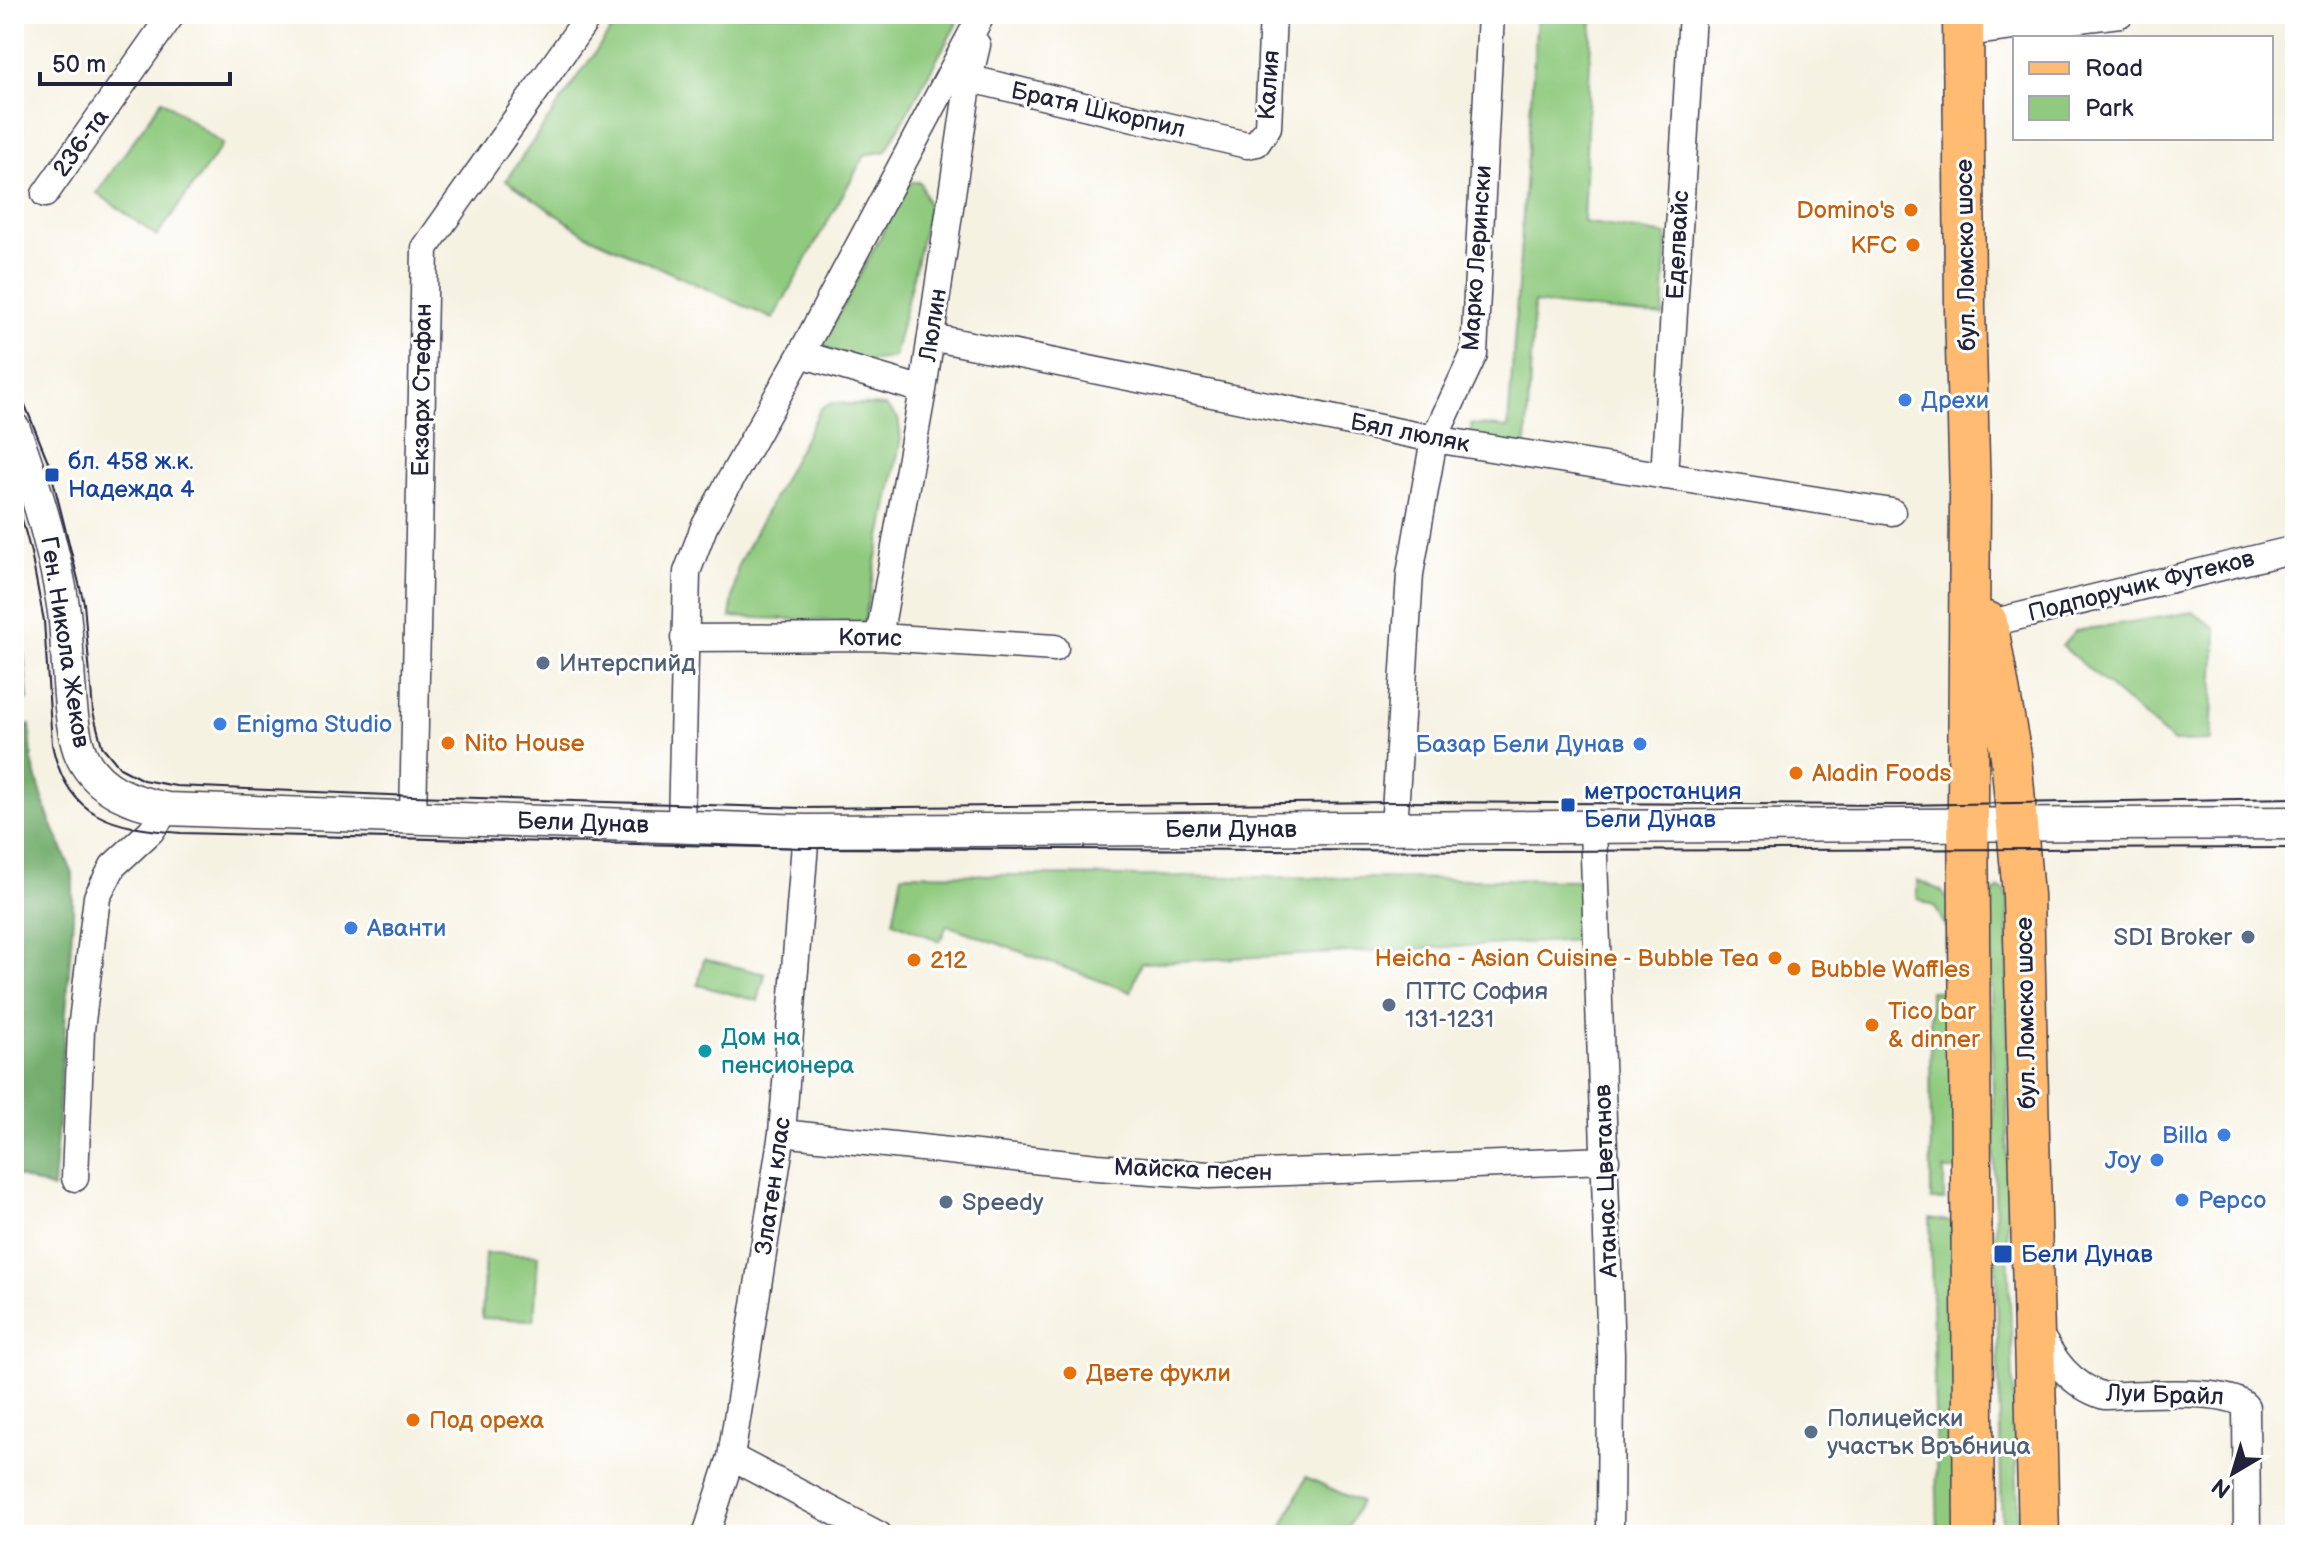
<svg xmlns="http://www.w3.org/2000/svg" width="2309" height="1549" font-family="'Balsamiq Sans',sans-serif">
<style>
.green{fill:#90ca7f;stroke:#59765d;stroke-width:2}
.forest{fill:#74ae6e;stroke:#4b6854;stroke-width:2}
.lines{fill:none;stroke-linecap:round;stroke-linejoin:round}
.minor-casing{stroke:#424154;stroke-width:29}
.tertiary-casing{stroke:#424154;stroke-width:35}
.primary-casing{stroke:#424154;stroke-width:43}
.minor{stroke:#fff;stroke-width:26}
.tertiary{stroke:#fff;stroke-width:32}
.primary{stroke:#ffbb71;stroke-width:40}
.tram{stroke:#22223b;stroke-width:2}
.food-dot{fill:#e8710a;stroke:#fff;stroke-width:3}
.shop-dot{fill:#3f7fe0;stroke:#fff;stroke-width:3}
.transit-dot{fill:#1a4fb4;stroke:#fff;stroke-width:3}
.service-dot{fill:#5c6f8a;stroke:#fff;stroke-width:3}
.culture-dot{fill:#0f9aa8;stroke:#fff;stroke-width:3}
.labels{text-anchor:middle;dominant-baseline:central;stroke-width:6;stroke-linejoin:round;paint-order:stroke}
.street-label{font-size:24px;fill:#22223b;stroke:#fff}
.food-label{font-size:24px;fill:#c56008;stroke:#fff;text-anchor:start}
.shop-label{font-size:24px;fill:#366cbe;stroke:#fff;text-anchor:start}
.transit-label{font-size:24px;fill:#164399;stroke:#fff;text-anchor:start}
.service-label{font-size:24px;fill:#4e5e75;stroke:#fff;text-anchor:start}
.culture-label{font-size:24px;fill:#0d838f;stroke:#fff;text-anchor:start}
</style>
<rect width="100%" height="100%" fill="#fff"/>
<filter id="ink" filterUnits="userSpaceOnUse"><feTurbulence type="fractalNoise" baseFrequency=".0125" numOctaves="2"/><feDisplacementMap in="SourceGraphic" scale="16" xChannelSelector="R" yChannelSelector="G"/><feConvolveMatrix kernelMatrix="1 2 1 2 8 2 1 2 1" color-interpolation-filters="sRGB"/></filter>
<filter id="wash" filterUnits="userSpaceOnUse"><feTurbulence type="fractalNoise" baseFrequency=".006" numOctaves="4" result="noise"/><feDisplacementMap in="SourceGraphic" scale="32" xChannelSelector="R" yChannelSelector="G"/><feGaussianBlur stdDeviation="1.8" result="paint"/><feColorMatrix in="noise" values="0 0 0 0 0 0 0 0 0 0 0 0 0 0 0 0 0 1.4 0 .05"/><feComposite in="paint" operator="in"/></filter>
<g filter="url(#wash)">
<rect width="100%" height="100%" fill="#f6f2e2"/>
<!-- green -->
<path class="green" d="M 622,14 L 962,14 L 886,151 L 865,155 L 773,319 L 585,234 L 506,180 Z
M 1537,14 L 1592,14 L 1583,222 L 1667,235 L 1663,316 L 1534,303 L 1526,446 L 1472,438 L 1471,424 L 1508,428 Z
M 162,100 L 223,144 L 157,236 L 97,193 Z
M 910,182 L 920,182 L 929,208 L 894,357 C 867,365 847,357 822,345 Z
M 832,403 L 885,406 L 898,418 L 901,438 L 864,622 L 730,617 L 738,565 L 821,408 Z
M 2193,612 L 2216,629 L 2211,741 L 2174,742 L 2062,646 L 2075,631 Z
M 902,874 L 1578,880 L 1583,940 L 1141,963 L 1131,992 L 947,925 L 940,941 L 893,922 Z
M 1917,880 L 1942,891 L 1951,902 L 1960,1170 L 1944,1170 L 1944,1200 L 1931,1200 L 1930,991 L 1943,991 L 1947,929 L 1935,907 L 1917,898 Z
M 1999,888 L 2005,891 L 2008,901 L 2007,1224 L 2019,1535 L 2002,1535 L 1989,897 Z
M 704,959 L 765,974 L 758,1001 L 698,985 Z
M 1930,1218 L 1961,1223 L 1957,1535 L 1938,1535 Z
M 485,1253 L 538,1255 L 534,1320 L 482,1318 Z
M 1306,1477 L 1360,1502 L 1344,1535 L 1298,1535 L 1282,1528 Z"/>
<!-- forest -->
<path class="forest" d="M 14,596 L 21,626 L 28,700 L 14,706 Z
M 30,725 L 32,761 L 48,816 L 73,874 L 73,916 L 53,1189 L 14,1175 L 14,732 Z"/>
</g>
<g filter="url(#ink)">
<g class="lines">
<!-- minor casing -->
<g class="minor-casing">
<path id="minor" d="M 1964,33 L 2120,14
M 954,75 L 1247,145 L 1257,143 L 1268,127 L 1273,14
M 45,194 L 172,14
M 931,337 L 1434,439 L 1892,512
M 801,354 L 923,390
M 1664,476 L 1692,14
M 1987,624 L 2295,549
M 879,637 L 923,390 L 969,79 L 977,45
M 684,638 L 879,637 L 1055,648
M 413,818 L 425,248 L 590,14
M 681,826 L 687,572 L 704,527 L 801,354 L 982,14
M 1593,827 L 1611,1354 L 1610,1535
M 1394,828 L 1410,574 L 1434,439 L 1474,354 L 1491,14
M 782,1133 L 1097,1167 L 1209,1175 L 1606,1160
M 75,1178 L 81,1030 L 97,897 L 113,866 L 151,831 L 167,809
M 2037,1329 C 2053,1360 2070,1385 2104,1396 C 2130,1395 2233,1387 2246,1407 L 2247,1535
M 731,1457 L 879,1535
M 706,1535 L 731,1457 L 782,1133 L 806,831"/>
</g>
<!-- tertiary casing -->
<g class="tertiary-casing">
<path id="tertiary" d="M 14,429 C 36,488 55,549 64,612 C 69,650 67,726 82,757 C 99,791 133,802 167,809 L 806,831 L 2295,823"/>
</g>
<!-- primary casing -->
<g class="primary-casing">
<path id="primary" d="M 1963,14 L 1965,310 L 1970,495 L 1968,803 L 1974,1535
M 1987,622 L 2011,756 L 2023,895 L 2039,1535"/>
</g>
<!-- minor -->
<use href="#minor" class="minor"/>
<!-- tertiary -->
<use href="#tertiary" class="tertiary"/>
<!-- primary -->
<use href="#primary" class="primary"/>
<!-- tram -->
<path class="tram" d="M 14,378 L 49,464 L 84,603 L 93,712 L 102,746 L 120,768 L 143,780 L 176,786 L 413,796 L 803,808 L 1396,802 L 1900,805 L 2295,798
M 14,489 L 31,553 L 44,621 L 52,744 C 67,819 114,828 181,833 L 805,848 L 1532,851 L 2295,848"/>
</g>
</g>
<!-- markers -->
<g class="food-dot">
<circle cx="1911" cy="210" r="8"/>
<circle cx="1913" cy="245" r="8"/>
<circle cx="448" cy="743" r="8"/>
<circle cx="1796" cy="773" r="8"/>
<circle cx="1775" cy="958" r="8"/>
<circle cx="914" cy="960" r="8"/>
<circle cx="1794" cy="969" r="8"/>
<circle cx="1872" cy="1025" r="8"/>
<circle cx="1070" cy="1373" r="8"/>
<circle cx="413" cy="1420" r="8"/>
</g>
<g class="shop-dot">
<circle cx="1905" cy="400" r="8"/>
<circle cx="220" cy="724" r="8"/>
<circle cx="1640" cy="744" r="8"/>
<circle cx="351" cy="928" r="8"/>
<circle cx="2224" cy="1135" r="8"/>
<circle cx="2157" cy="1160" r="8"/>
<circle cx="2182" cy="1200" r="8"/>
</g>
<g class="transit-dot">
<rect x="44" y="467" width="16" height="16" rx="4"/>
<rect x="1560" y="797" width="16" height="16" rx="4"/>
<rect x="1993" y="1244" width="20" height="20" rx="4"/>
</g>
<g class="service-dot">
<circle cx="543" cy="663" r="8"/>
<circle cx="2248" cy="937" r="8"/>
<circle cx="1389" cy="1005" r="8"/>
<circle cx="946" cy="1202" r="8"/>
<circle cx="1811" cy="1432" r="8"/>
</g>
<circle class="culture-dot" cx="705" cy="1051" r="8"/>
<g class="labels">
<!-- street labels -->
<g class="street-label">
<text transform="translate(1269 85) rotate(-86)">Калия</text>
<text transform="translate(1098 110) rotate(13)">Братя Шкорпил</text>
<text transform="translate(81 143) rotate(-54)">236-та</text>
<text transform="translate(1678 245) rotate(-87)">Еделвайс</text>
<text transform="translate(1966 255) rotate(-91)">бул. Ломско шосе</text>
<text transform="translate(1477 258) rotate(-86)">Марко Лерински</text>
<text transform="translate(933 325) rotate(-81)">Люлин</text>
<text transform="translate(422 390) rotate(-89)">Екзарх Стефан</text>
<text transform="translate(1410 433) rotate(11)">Бял люляк</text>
<text transform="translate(2141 586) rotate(-14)">Подпоручик Футеков</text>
<text transform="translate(870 638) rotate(1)">Котис</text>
<text transform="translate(65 642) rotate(81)">Ген. Никола Жеков</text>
<text transform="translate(583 823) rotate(2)">Бели Дунав</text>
<text x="1231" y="829">Бели Дунав</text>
<text transform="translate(2026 1013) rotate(-91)">бул. Ломско шосе</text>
<text transform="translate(1193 1170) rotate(2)">Майска песен</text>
<text transform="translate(1606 1181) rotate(-92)">Атанас Цветанов</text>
<text transform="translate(773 1186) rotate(-82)">Златен клас</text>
<text transform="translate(2165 1395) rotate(2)">Луи Брайл</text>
</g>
<!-- food labels -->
<g class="food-label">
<text x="1895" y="210" text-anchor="end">Domino's</text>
<text x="1897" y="245" text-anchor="end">KFC</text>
<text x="464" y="743">Nito House</text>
<text x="1812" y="773">Aladin Foods</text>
<text x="1759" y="958" text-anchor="end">Heicha - Asian Cuisine - Bubble Tea</text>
<text x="930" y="960">212</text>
<text x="1810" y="969">Bubble Waffles</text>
<text x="1888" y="1011">Tico bar<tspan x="1888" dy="28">&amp; dinner</tspan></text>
<text x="1086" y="1373">Двете фукли</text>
<text x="429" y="1420">Под ореха</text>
</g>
<!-- shop labels -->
<g class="shop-label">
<text x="1921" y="400">Дрехи</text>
<text x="236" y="724">Enigma Studio</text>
<text x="1624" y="744" text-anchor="end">Базар Бели Дунав</text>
<text x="367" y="928">Аванти</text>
<text x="2208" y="1135" text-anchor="end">Billa</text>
<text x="2141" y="1160" text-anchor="end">Joy</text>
<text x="2198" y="1200">Pepco</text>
</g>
<!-- transit labels -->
<g class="transit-label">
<text x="68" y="461">бл. 458 ж.к.<tspan x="68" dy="28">Надежда 4</tspan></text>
<text x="1584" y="791">метростанция<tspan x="1584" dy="28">Бели Дунав</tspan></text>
<text x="2021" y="1254">Бели Дунав</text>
</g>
<!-- service labels -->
<g class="service-label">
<text x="559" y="663">Интерспийд</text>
<text x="2232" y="937" text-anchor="end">SDI Broker</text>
<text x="1405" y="991">ПТТС София<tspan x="1405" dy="28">131-1231</tspan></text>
<text x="962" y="1202">Speedy</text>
<text x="1827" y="1418">Полицейски<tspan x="1827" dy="28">участък Връбница</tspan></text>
</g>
<!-- culture labels -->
<g class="culture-label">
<text x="721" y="1037">Дом на<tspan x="721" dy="28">пенсионера</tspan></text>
</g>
</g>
<!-- margin -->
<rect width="2309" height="1549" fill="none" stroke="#fff" stroke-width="48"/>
<!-- legend -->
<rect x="2013" y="36" width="260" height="104" fill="#ffffff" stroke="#a7a7b1" stroke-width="2"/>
<rect x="2029" y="62" width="40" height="12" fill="#ffbb71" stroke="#a7a7b1" stroke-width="2"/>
<text x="2085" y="76" font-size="24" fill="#22223b">Road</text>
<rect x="2029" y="96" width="40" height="24" fill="#90ca7f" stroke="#a7a7b1" stroke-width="2"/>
<text x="2085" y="116" font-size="24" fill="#22223b">Park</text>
<!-- north arrow -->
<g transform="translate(2233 1473) rotate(218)" stroke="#ffffff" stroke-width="6" paint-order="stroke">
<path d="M0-6L14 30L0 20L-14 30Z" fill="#22223b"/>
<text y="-12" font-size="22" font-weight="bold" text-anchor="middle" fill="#22223b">N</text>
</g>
<!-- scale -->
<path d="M40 72v12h190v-12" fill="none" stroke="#22223b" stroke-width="4"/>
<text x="52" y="72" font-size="24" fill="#22223b" stroke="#ffffff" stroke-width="6" paint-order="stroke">50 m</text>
</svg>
